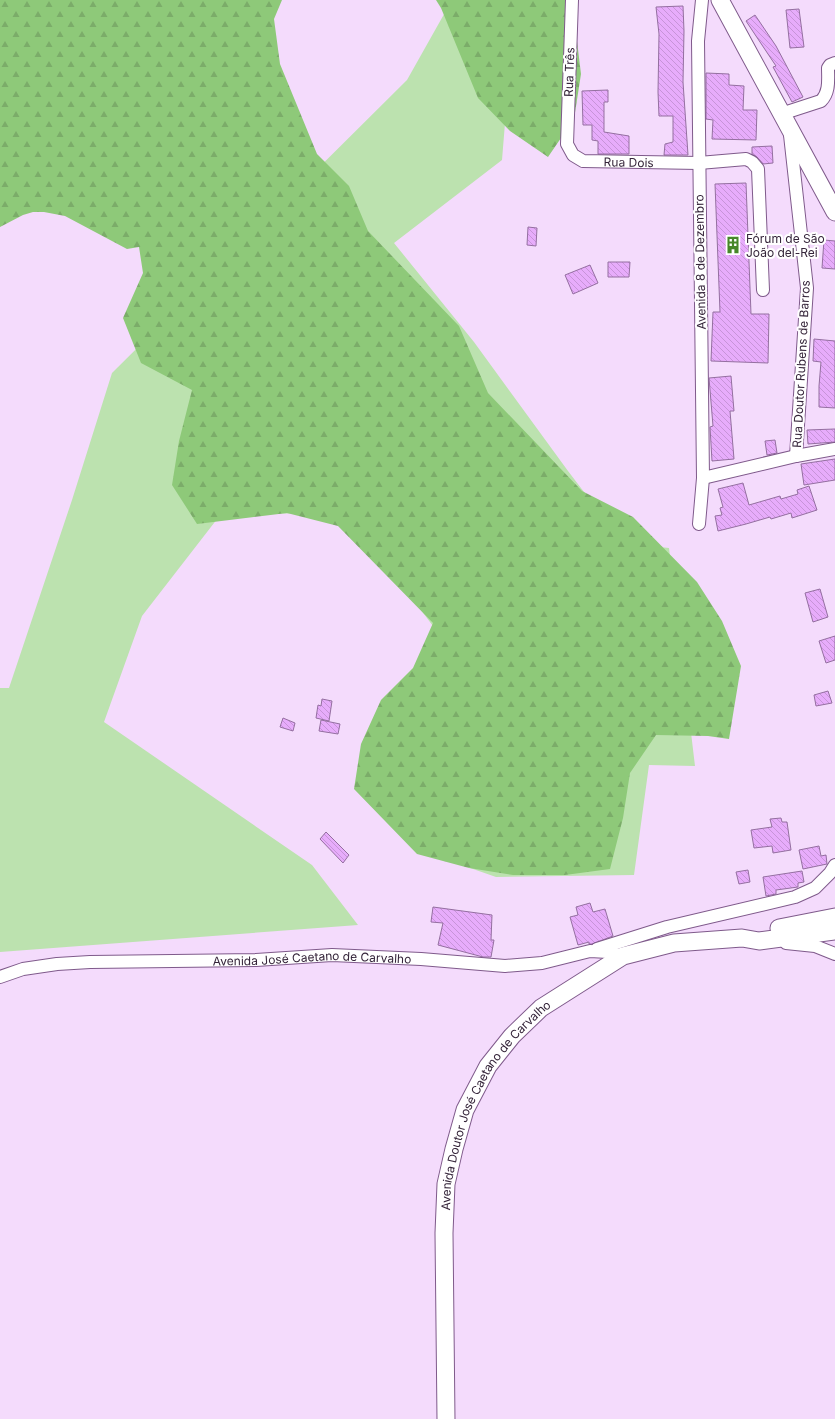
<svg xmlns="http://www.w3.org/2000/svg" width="835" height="1419" font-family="Inter,sans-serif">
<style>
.grass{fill:#bce2af}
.forest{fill:url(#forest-firs)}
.building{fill:url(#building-back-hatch);stroke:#946fa0}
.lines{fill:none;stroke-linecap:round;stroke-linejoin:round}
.minor-casing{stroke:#7f5a8b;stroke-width:14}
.secondary-casing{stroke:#7f5a8b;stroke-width:19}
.minor{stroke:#fff;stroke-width:12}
.secondary{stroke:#fff;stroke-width:17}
.labels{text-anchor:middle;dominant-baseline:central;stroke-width:4;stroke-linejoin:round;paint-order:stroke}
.street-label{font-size:12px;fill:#35253a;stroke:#fff}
.poi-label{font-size:12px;fill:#35253a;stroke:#fff;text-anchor:start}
</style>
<defs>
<pattern id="forest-firs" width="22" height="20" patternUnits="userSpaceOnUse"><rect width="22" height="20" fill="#8ec979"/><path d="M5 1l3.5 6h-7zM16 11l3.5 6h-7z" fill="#7bac69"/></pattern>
<pattern id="building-back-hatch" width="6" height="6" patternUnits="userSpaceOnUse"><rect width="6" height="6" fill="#e7acfb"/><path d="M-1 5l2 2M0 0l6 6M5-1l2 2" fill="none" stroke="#c794d8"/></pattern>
</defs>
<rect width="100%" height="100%" fill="#f4dbfc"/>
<!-- grass -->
<path class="grass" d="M 452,0 L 515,0 L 502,160 L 394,243 L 474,342 L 568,471 L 623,543 L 669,548 L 695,766 L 649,765 L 634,875 L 496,877 L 433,855 L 445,642 L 348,513 L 221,514 L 142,616 L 104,722 L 312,865 L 358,925 L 0,952 L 0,688 L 9,688 L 72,500 L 112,373 L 407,80 Z"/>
<!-- forest -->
<path class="forest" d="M 0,0 L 282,0 L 274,19 L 280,64 L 317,154 L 349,186 L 368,231 L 459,326 L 488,393 L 582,491 L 633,517 L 697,582 L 722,621 L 741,666 L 729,739 L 708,736 L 656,735 L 630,773 L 623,818 L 610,869 L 565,875 L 513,875 L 469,868 L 417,854 L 354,789 L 361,744 L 381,700 L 413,668 L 433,623 L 338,526 L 287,513 L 197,524 L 172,485 L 179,441 L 192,390 L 141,363 L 123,318 L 143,273 L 139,247 L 127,249 L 65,216 L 44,212 L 33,212 L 23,215 L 0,227 Z
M 436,0 L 572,0 L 581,74 L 574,119 L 548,157 L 510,131 L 478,98 L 441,8 Z"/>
<!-- building -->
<path class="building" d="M 683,6 L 684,31 L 683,82 L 688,155 L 664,155 L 665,144 L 673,142 L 673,116 L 659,116 L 658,92 L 659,34 L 656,7 Z
M 799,9 L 804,47 L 790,48 L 786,10 Z
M 755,15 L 776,46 L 803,97 L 792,102 L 773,67 L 776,66 L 746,21 Z
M 706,73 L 729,74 L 729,85 L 744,86 L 743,110 L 757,110 L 756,140 L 712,139 L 713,120 L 706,119 Z
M 608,90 L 608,102 L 604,102 L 604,132 L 629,136 L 629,154 L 598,154 L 598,141 L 592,140 L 592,125 L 583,125 L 582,91 Z
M 772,146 L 773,163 L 763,164 L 757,157 L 752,154 L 752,147 Z
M 746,183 L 751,314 L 769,314 L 768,363 L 711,361 L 713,312 L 720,312 L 715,184 Z
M 528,227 L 537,228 L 536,246 L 527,245 Z
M 824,240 L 835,241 L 835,269 L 822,268 Z
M 608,262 L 630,262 L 629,277 L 608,277 Z
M 590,265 L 598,283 L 573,294 L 565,275 Z
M 814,339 L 835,341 L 835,408 L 819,407 L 819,386 L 821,362 L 813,361 Z
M 731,376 L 734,411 L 730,411 L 734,459 L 712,461 L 710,427 L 713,426 L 709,378 Z
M 835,429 L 835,442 L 808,444 L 807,430 Z
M 775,440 L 777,453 L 767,455 L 765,441 Z
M 835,459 L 835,480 L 804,485 L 801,464 Z
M 743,483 L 749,505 L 780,496 L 781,499 L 798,494 L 797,490 L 809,486 L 817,510 L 792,518 L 791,513 L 771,519 L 770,517 L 746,524 L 718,531 L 715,516 L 722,515 L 720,508 L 723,507 L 718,489 Z
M 820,589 L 828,617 L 813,622 L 805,593 Z
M 835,636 L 835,660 L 826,663 L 819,641 Z
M 828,691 L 832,703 L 816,706 L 814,695 Z
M 322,699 L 332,701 L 329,721 L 316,718 L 318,705 L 321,706 Z
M 283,718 L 295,723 L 293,731 L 280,727 Z
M 321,720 L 340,724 L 338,734 L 319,731 Z
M 781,818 L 782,822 L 787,822 L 791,850 L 773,853 L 772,846 L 754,848 L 751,830 L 772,827 L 770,819 Z
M 326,832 L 349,855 L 343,863 L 320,839 Z
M 819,846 L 821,856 L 826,855 L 827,864 L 803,869 L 799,850 Z
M 748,870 L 750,882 L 739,884 L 736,872 Z
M 802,871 L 804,882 L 798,883 L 798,887 L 776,890 L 776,894 L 766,896 L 763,877 Z
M 590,903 L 593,912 L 605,909 L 613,936 L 592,944 L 589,944 L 589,942 L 578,945 L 570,917 L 578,915 L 576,907 Z
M 433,907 L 492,915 L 491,940 L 494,940 L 491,957 L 483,957 L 438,945 L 443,923 L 431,922 Z"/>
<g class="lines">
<!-- minor casing -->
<g class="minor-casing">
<g id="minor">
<path id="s1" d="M 572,0 L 567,144 L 573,155 L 583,161 L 699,163 L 746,159 L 752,162 L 758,169 L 763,290"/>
<path d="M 781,114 L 821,101 C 830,92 828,79 828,68 L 830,65 L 835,63"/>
<path d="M 790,135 L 807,288 L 796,456"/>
<path d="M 703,478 L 796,456 L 835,449"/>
<path d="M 699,524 L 703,478 L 698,41 L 702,0"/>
<path d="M 786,943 L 815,946 L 835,954"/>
<path d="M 597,949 L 667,927 L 795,897 L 815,888 L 830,873 L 835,865"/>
<path id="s2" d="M 0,977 L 23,969 L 57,964 L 90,962 L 256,960 L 332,955 L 421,959 L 505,966 L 542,963 L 590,951 L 608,952 L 623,956"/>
</g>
</g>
<!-- secondary casing -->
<g class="secondary-casing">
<g id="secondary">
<path d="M 720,0 L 835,212"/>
<path d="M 779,928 L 835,917"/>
<path id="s3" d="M 446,1419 L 444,1233 L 446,1184 L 454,1149 L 465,1110 L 488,1066 L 512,1036 L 541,1008 L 623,956 L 674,943 L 742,938 L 759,941 L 835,931"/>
</g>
</g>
<!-- minor -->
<use href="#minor" class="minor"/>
<!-- secondary -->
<use href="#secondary" class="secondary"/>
</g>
<!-- icons -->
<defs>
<g id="building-bare" transform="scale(1.38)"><path d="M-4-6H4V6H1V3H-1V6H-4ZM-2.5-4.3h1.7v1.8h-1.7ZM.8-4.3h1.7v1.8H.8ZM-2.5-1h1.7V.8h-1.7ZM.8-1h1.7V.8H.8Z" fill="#468729" stroke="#fff" stroke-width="2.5" paint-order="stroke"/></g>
</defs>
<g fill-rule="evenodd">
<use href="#building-bare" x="733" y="245"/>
</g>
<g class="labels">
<!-- street labels -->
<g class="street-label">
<text transform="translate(569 72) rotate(-88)">Rua Três</text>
<text stroke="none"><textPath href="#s1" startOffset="214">Rua Dois</textPath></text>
<text transform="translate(700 262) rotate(-91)">Avenida 8 de Dezembro</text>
<text transform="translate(801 364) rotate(-87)">Rua Doutor Rubens de Barros</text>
<text stroke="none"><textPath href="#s2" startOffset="314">Avenida José Caetano de Carvalho</textPath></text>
<text stroke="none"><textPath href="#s3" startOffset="329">Avenida Doutor José Caetano de Carvalho</textPath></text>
</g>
<!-- poi labels -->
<g class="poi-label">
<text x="746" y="238">Fórum de São<tspan x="746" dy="14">João del-Rei</tspan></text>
</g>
</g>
</svg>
